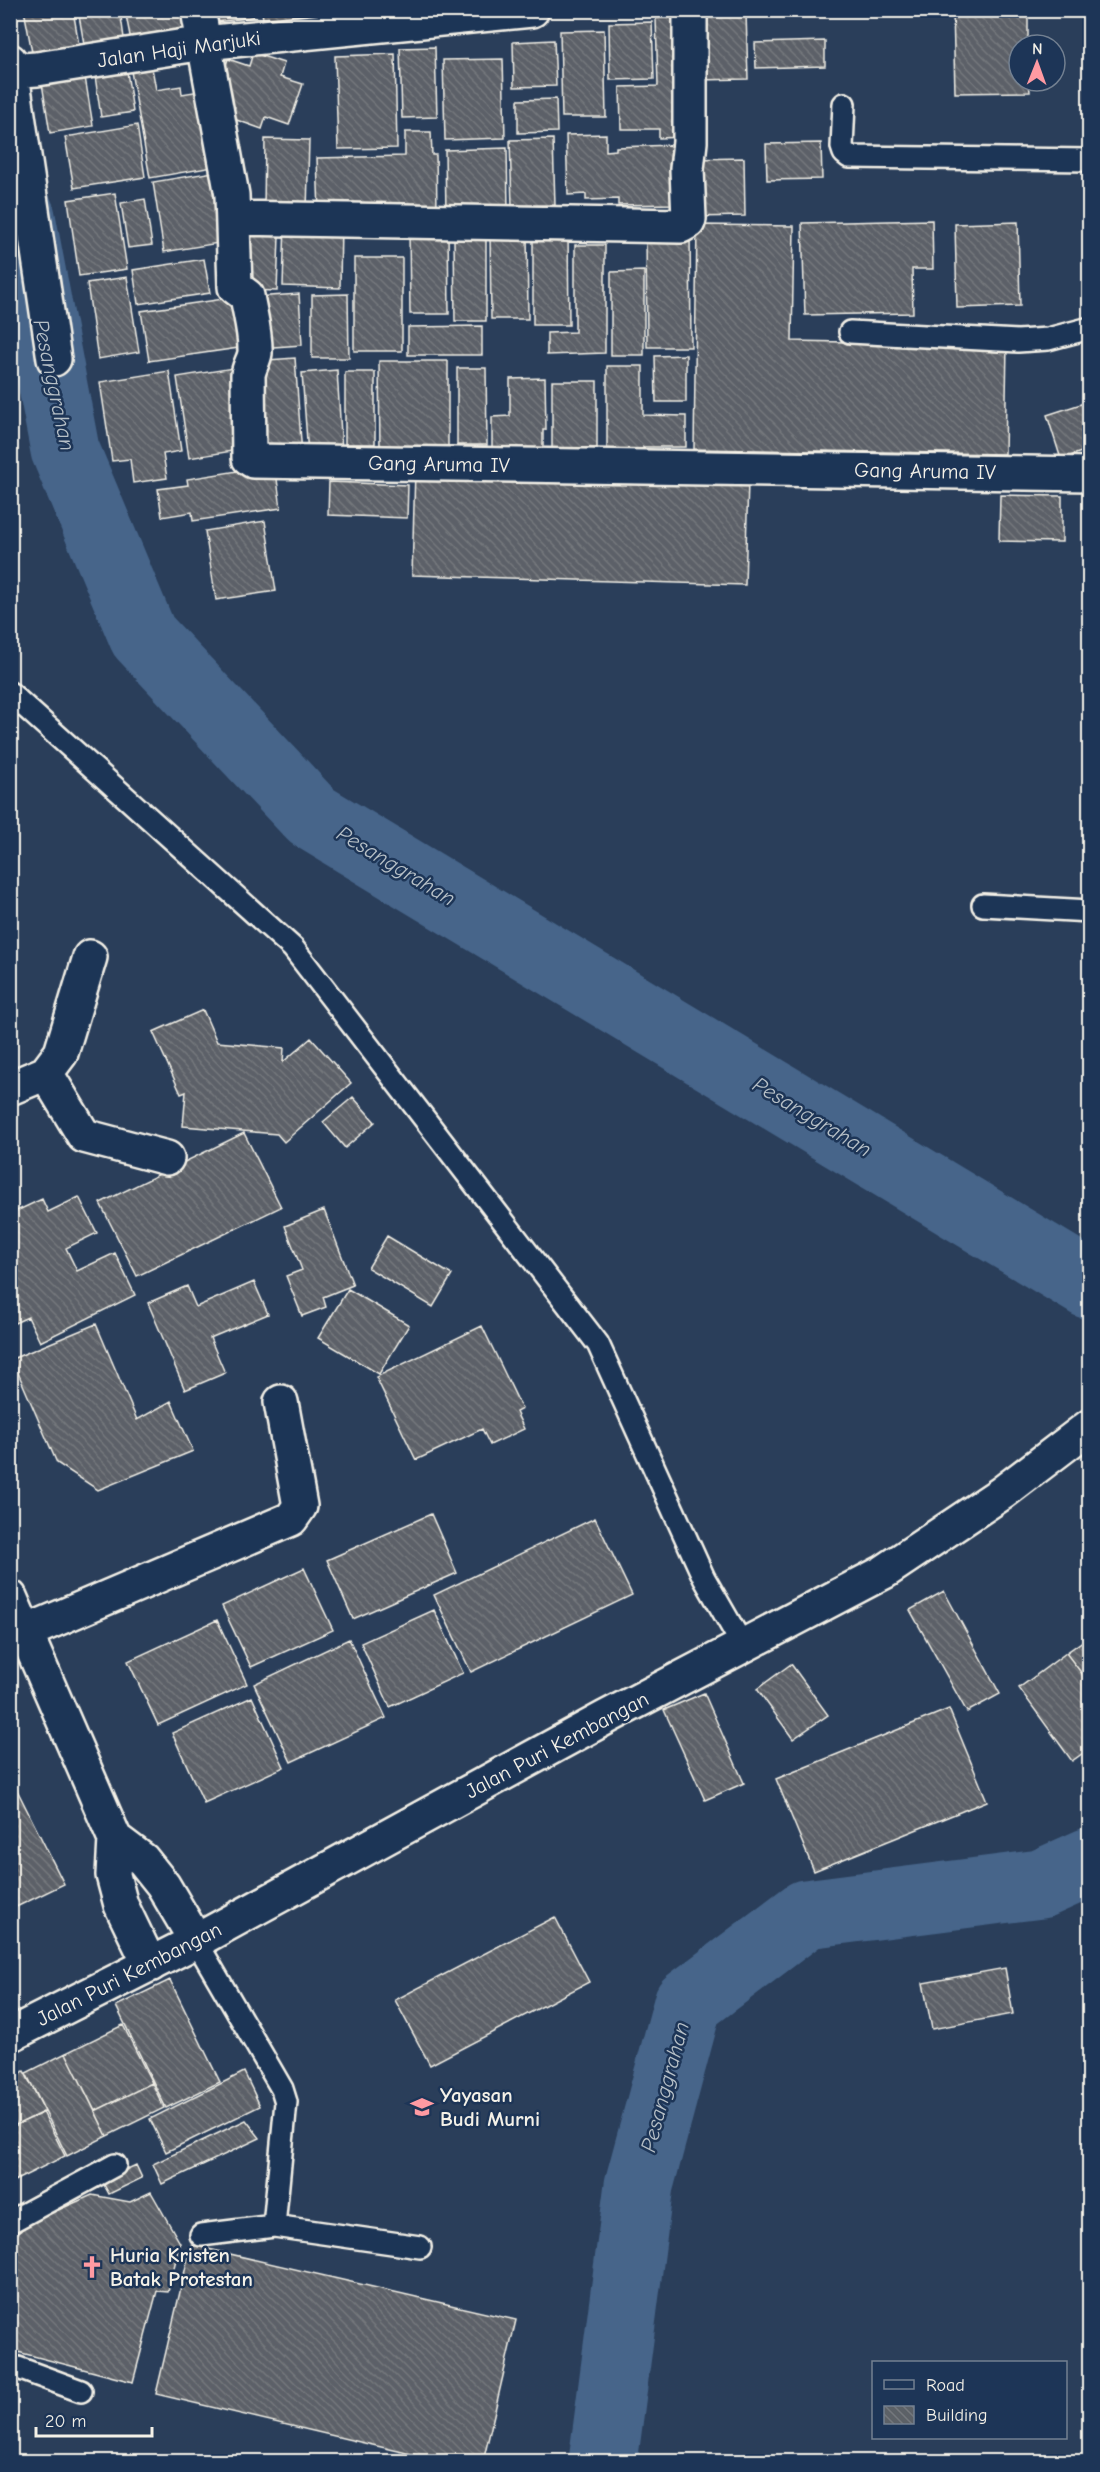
<svg xmlns="http://www.w3.org/2000/svg" width="1100" height="2472" font-family="'Comic Neue',sans-serif">
<style>
.lines{fill:none;stroke-linecap:round;stroke-linejoin:round}
.river{stroke:#46658a;stroke-width:69}
.building{fill:url(#building-back-hatch);stroke:#f4f1e8;stroke-width:1.5}
.lane-casing{stroke:#f4f1e8;stroke-width:26}
.street-casing{stroke:#f4f1e8;stroke-width:38}
.secondary-casing{stroke:#f4f1e8;stroke-width:38}
.lane{stroke:#1d3557;stroke-width:21}
.street{stroke:#1d3557;stroke-width:33}
.secondary{stroke:#1d3557;stroke-width:33}
.labels{text-anchor:middle;dominant-baseline:central;stroke-width:5;stroke-linejoin:round;paint-order:stroke}
.street-label{font-size:21px;fill:#f4f1e8;stroke:#1d3557}
.poi-label{font-size:21px;font-weight:bold;fill:#f4f1e8;stroke:#1d3557;text-anchor:start}
.water-label{font-size:22px;font-style:italic;fill:#b7c0c7;stroke:#1d3557}
</style>
<defs>
<pattern id="building-back-hatch" width="6" height="6" patternUnits="userSpaceOnUse" patternTransform="scale(1.5)"><rect width="6" height="6" fill="#5c6167"/><path d="M-1 5l2 2M0 0l6 6M5-1l2 2" fill="none" stroke="#74787d"/></pattern>
</defs>
<rect width="100%" height="100%" fill="#2a3e5a"/>
<filter id="ink" filterUnits="userSpaceOnUse"><feTurbulence type="fractalNoise" baseFrequency=".0167" numOctaves="2"/><feDisplacementMap in="SourceGraphic" scale="12" xChannelSelector="R" yChannelSelector="G"/><feConvolveMatrix kernelMatrix="1 2 1 2 8 2 1 2 1" color-interpolation-filters="sRGB"/></filter>
<g filter="url(#ink)">
<g class="lines">
<!-- river -->
<path class="river" d="M 10,191 L 21,217 L 65,450 L 143,636 L 312,816 L 1090,1285
M 603,2462 L 639,2185 L 688,2003 L 806,1914 L 1041,1884 L 1090,1862"/>
</g>
<!-- building -->
<path class="building" d="M 24,10 L 73,10 L 80,51 L 33,58 Z
M 78,10 L 120,10 L 124,38 L 84,44 Z
M 125,10 L 188,10 L 191,32 L 131,41 Z
M 207,10 L 253,10 L 253,17 L 209,23 Z
M 262,10 L 303,10 L 305,25 L 264,30 Z
M 309,10 L 389,10 L 310,23 Z
M 953,10 L 1028,10 L 1028,45 L 1019,45 L 1019,81 L 1029,81 L 1030,92 L 955,93 Z
M 746,13 L 748,79 L 697,80 L 696,15 Z
M 685,17 L 688,137 L 659,138 L 659,129 L 621,129 L 620,87 L 658,86 L 656,18 Z
M 652,22 L 654,79 L 610,80 L 609,23 Z
M 604,30 L 606,117 L 562,117 L 560,31 Z
M 554,40 L 556,86 L 514,87 L 513,42 Z
M 825,41 L 825,66 L 756,68 L 755,43 Z
M 435,47 L 437,117 L 402,118 L 400,48 Z
M 253,53 L 284,63 L 280,77 L 303,84 L 289,125 L 266,117 L 262,129 L 231,118 L 235,107 L 215,100 L 228,59 L 249,66 Z
M 395,54 L 397,148 L 338,149 L 335,56 Z
M 150,57 L 156,90 L 181,86 L 182,94 L 206,90 L 219,166 L 150,178 L 129,60 Z
M 503,59 L 505,138 L 445,140 L 443,60 Z
M 126,65 L 133,112 L 101,117 L 94,69 Z
M 84,71 L 93,126 L 50,133 L 41,77 Z
M 556,99 L 557,132 L 518,133 L 518,100 Z
M 137,125 L 145,177 L 74,188 L 65,137 Z
M 405,132 L 431,132 L 432,155 L 436,155 L 437,209 L 319,212 L 317,158 L 405,156 Z
M 606,134 L 606,151 L 616,150 L 616,147 L 673,145 L 674,204 L 618,205 L 618,199 L 586,200 L 586,194 L 568,195 L 566,135 Z
M 265,139 L 309,140 L 307,210 L 264,209 Z
M 553,139 L 555,205 L 512,206 L 510,140 Z
M 821,143 L 822,179 L 767,180 L 766,144 Z
M 507,148 L 508,212 L 446,214 L 445,150 Z
M 744,158 L 745,216 L 692,217 L 690,159 Z
M 219,171 L 231,241 L 164,252 L 153,182 Z
M 115,193 L 127,269 L 79,276 L 68,200 Z
M 145,199 L 152,245 L 128,248 L 121,203 Z
M 932,220 L 933,269 L 912,269 L 913,313 L 805,315 L 802,223 Z
M 285,222 L 341,223 L 340,288 L 283,286 Z
M 1018,222 L 1020,306 L 957,308 L 955,224 Z
M 697,225 L 794,226 L 792,341 L 1007,345 L 1005,454 L 694,449 Z
M 409,229 L 448,229 L 449,314 L 410,314 Z
M 490,231 L 527,231 L 528,319 L 491,319 Z
M 646,231 L 690,231 L 691,347 L 647,347 Z
M 533,234 L 568,234 L 569,325 L 533,325 Z
M 246,236 L 279,236 L 277,291 L 244,290 Z
M 486,236 L 486,321 L 455,321 L 454,237 Z
M 575,245 L 605,245 L 605,353 L 547,355 L 547,333 L 575,332 Z
M 354,258 L 402,258 L 402,351 L 354,351 Z
M 204,259 L 210,293 L 138,304 L 133,270 Z
M 644,271 L 644,355 L 611,355 L 611,272 Z
M 127,277 L 139,352 L 98,359 L 87,283 Z
M 299,294 L 302,345 L 259,348 L 255,297 Z
M 348,294 L 349,358 L 312,358 L 312,295 Z
M 244,296 L 252,346 L 149,361 L 141,311 Z
M 482,326 L 482,355 L 408,355 L 408,327 Z
M 686,355 L 686,402 L 656,402 L 655,356 Z
M 295,358 L 302,455 L 260,457 L 254,361 Z
M 379,361 L 448,361 L 448,452 L 380,452 Z
M 607,366 L 643,366 L 643,415 L 686,416 L 686,447 L 643,447 L 643,454 L 607,454 Z
M 233,368 L 245,449 L 189,458 L 177,377 Z
M 457,368 L 486,368 L 487,445 L 457,445 Z
M 337,370 L 342,451 L 308,454 L 302,373 Z
M 169,371 L 181,451 L 163,454 L 167,478 L 133,483 L 130,459 L 112,461 L 100,382 Z
M 345,372 L 375,372 L 375,444 L 345,444 Z
M 545,378 L 546,430 L 543,430 L 543,451 L 492,452 L 492,417 L 510,416 L 510,379 Z
M 552,381 L 597,381 L 597,448 L 552,448 Z
M 1090,401 L 1090,449 L 1061,459 L 1047,415 Z
M 275,465 L 281,508 L 193,521 L 192,512 L 162,517 L 158,489 L 188,485 L 187,479 Z
M 415,471 L 748,481 L 745,585 L 412,575 Z
M 329,482 L 408,485 L 407,518 L 328,515 Z
M 1000,495 L 1062,496 L 1062,542 L 999,541 Z
M 265,521 L 276,591 L 216,600 L 205,531 Z
M 203,1010 L 217,1042 L 284,1048 L 283,1062 L 311,1038 L 351,1083 L 284,1142 L 277,1134 L 183,1126 L 186,1092 L 181,1094 L 153,1032 Z
M 353,1097 L 375,1122 L 345,1148 L 323,1122 Z
M 244,1133 L 281,1207 L 137,1276 L 100,1203 Z
M 79,1197 L 97,1233 L 66,1248 L 77,1271 L 115,1253 L 135,1295 L 40,1342 L 28,1317 L 10,1325 L 10,1214 L 42,1199 L 48,1212 Z
M 324,1210 L 353,1285 L 323,1297 L 326,1307 L 302,1316 L 286,1276 L 302,1270 L 285,1226 Z
M 387,1236 L 452,1275 L 433,1307 L 368,1268 Z
M 254,1282 L 268,1314 L 210,1338 L 225,1373 L 185,1390 L 148,1303 L 187,1286 L 196,1307 Z
M 348,1289 L 409,1325 L 379,1374 L 318,1338 Z
M 96,1324 L 137,1420 L 171,1401 L 193,1451 L 98,1490 L 57,1463 L 12,1359 Z
M 482,1326 L 522,1409 L 516,1412 L 524,1429 L 490,1445 L 482,1429 L 416,1460 L 376,1377 Z
M 431,1514 L 457,1573 L 353,1619 L 327,1560 Z
M 595,1518 L 632,1595 L 471,1672 L 434,1595 Z
M 304,1568 L 333,1630 L 251,1667 L 222,1606 Z
M 944,1591 L 1000,1694 L 967,1712 L 910,1610 Z
M 434,1610 L 463,1673 L 390,1707 L 361,1643 Z
M 217,1620 L 247,1684 L 158,1725 L 128,1661 Z
M 1090,1636 L 1090,1684 L 1066,1653 Z
M 349,1639 L 386,1718 L 291,1762 L 254,1684 Z
M 1066,1653 L 1090,1684 L 1090,1748 L 1072,1761 L 1019,1688 Z
M 791,1664 L 828,1715 L 793,1739 L 757,1689 Z
M 704,1693 L 744,1783 L 705,1800 L 664,1710 Z
M 252,1697 L 284,1767 L 204,1803 L 172,1733 Z
M 949,1709 L 987,1801 L 814,1871 L 776,1779 Z
M 10,1776 L 64,1884 L 10,1910 Z
M 555,1917 L 589,1982 L 430,2065 L 395,2000 Z
M 1005,1968 L 1013,2014 L 932,2029 L 923,1983 Z
M 170,1980 L 220,2082 L 166,2108 L 116,2006 Z
M 123,2025 L 152,2083 L 95,2111 L 66,2053 Z
M 66,2053 L 107,2136 L 67,2156 L 26,2073 Z
M 24,2071 L 45,2112 L 16,2125 L 10,2114 L 10,2078 Z
M 244,2072 L 260,2106 L 166,2152 L 150,2119 Z
M 152,2083 L 164,2108 L 107,2136 L 95,2111 Z
M 43,2112 L 65,2156 L 10,2183 L 10,2128 Z
M 10,2114 L 16,2125 L 10,2128 Z
M 246,2120 L 260,2138 L 162,2184 L 153,2164 Z
M 136,2165 L 142,2178 L 109,2194 L 102,2181 Z
M 151,2192 L 180,2243 L 168,2292 L 157,2291 L 133,2382 L 10,2350 L 10,2240 L 29,2223 L 92,2195 L 130,2202 Z
M 191,2245 L 516,2320 L 483,2462 L 445,2462 L 156,2394 Z"/>
<g class="lines">
<!-- lane casing -->
<g class="lane-casing">
<path id="lane" d="M 844,104 L 842,147 L 844,153 L 849,157 L 1090,160
M 850,332 L 1018,341 L 1048,339 L 1090,328
M 10,693 L 293,948 L 598,1344 L 704,1578 L 743,1646
M 983,905 L 1090,911
M 196,1941 L 282,2089 L 286,2102 L 274,2226 L 201,2235
M 10,2222 L 115,2165
M 274,2226 L 420,2247
M 10,2365 L 81,2391"/>
</g>
<!-- street casing -->
<g class="street-casing">
<path id="street" d="M 198,10 L 232,195 L 235,287 L 247,296 C 250,314 256,335 255,353 C 254,360 249,367 248,375 L 249,458 L 253,461 L 1090,474
M 10,61 L 54,359
M 13,65 L 22,70 L 37,69 L 204,43 L 532,10
M 234,218 L 681,226 L 688,222 L 689,219 L 687,169 L 690,142 L 690,10
M 46,1073 L 84,1136 L 167,1158
M 10,1088 L 46,1073 L 61,1053 L 90,957
M 10,1597 L 115,1839 L 113,1875 L 121,1905 L 150,1965
M 26,1632 L 291,1519 L 300,1506 L 281,1402
M 115,1839 L 143,1860 L 163,1885 L 196,1941"/>
</g>
<!-- secondary casing -->
<g class="secondary-casing">
<path id="secondary" d="M 10,2035 L 196,1941 L 605,1718 L 884,1572 L 1002,1493 L 1090,1426"/>
</g>
<!-- lane -->
<use href="#lane" class="lane"/>
<!-- street -->
<use href="#street" class="street"/>
<!-- secondary -->
<use href="#secondary" class="secondary"/>
</g>
</g>
<!-- icons -->
<defs>
<g id="school-bare" transform="scale(1.8)"><path d="M0-5L7-2L0 1L-7-2ZM-4 1L0 2.5L4 1V4Q0 6-4 4Z" fill="#ff9aa2" stroke="#1d3557" stroke-width="2.5" paint-order="stroke"/></g>
<g id="church-bare" transform="scale(1.8)"><path d="M-1.2-6h2.4v3.5h3.3v2.4h-3.3V6h-2.4V-.1h-3.3v-2.4h3.3Z" fill="#ff9aa2" stroke="#1d3557" stroke-width="2.5" paint-order="stroke"/></g>
</defs>
<g fill-rule="evenodd">
<use href="#school-bare" x="422" y="2107"/>
<use href="#church-bare" x="92" y="2267"/>
</g>
<g class="labels">
<!-- street labels -->
<g class="street-label">
<text transform="translate(179 49) rotate(-8)">Jalan Haji Marjuki</text>
<text transform="translate(439 464) rotate(1)">Gang Aruma IV</text>
<text transform="translate(925 471) rotate(1)">Gang Aruma IV</text>
<text transform="translate(557 1745) rotate(-28)">Jalan Puri Kembangan</text>
<text transform="translate(129 1974) rotate(-27)">Jalan Puri Kembangan</text>
</g>
<!-- poi labels -->
<g class="poi-label">
<text x="440" y="2095">Yayasan<tspan x="440" dy="24">Budi Murni</tspan></text>
<text x="110" y="2255">Huria Kristen<tspan x="110" dy="24">Batak Protestan</tspan></text>
</g>
<!-- water labels -->
<g class="water-label">
<text transform="translate(54 385) rotate(78)">Pesanggrahan</text>
<text transform="translate(396 866) rotate(31)">Pesanggrahan</text>
<text transform="translate(812 1117) rotate(31)">Pesanggrahan</text>
<text transform="translate(665 2087) rotate(-75)">Pesanggrahan</text>
</g>
</g>
<!-- margin -->
<rect width="1100" height="2472" fill="none" stroke="#1d3557" stroke-width="36"/>
<rect x="18" y="18" width="1064" height="2436" fill="none" stroke="#f4f1e8" stroke-width="2" filter="url(#ink)"/>
<!-- legend -->
<rect x="872" y="2361" width="195" height="78" fill="#1d3557" stroke="#738091" stroke-width="1.5"/>
<rect x="884" y="2380" width="30" height="9" fill="#1d3557" stroke="#738091" stroke-width="1.5"/>
<text x="926" y="2391" font-size="18" fill="#f4f1e8">Road</text>
<rect x="884" y="2406" width="30" height="18" fill="url(#building-back-hatch)" stroke="#738091" stroke-width="1.5"/>
<text x="926" y="2421" font-size="18" fill="#f4f1e8">Building</text>
<!-- north arrow -->
<g transform="translate(1037 63) rotate(1)"><circle r="28" fill="#1d3557" stroke="#738091" stroke-width="1.5"/>
<path d="M0-4.5L10 22L0 15L-10 22Z" fill="#ff9aa2"/>
<text y="-9" font-size="16" font-weight="bold" text-anchor="middle" fill="#f4f1e8">N</text>
</g>
<!-- scale -->
<path d="M36 2427v9h116v-9" fill="none" stroke="#f4f1e8" stroke-width="3"/>
<text x="45" y="2427" font-size="18" fill="#f4f1e8" stroke="#1d3557" stroke-width="4.5" paint-order="stroke">20 m</text>
</svg>
